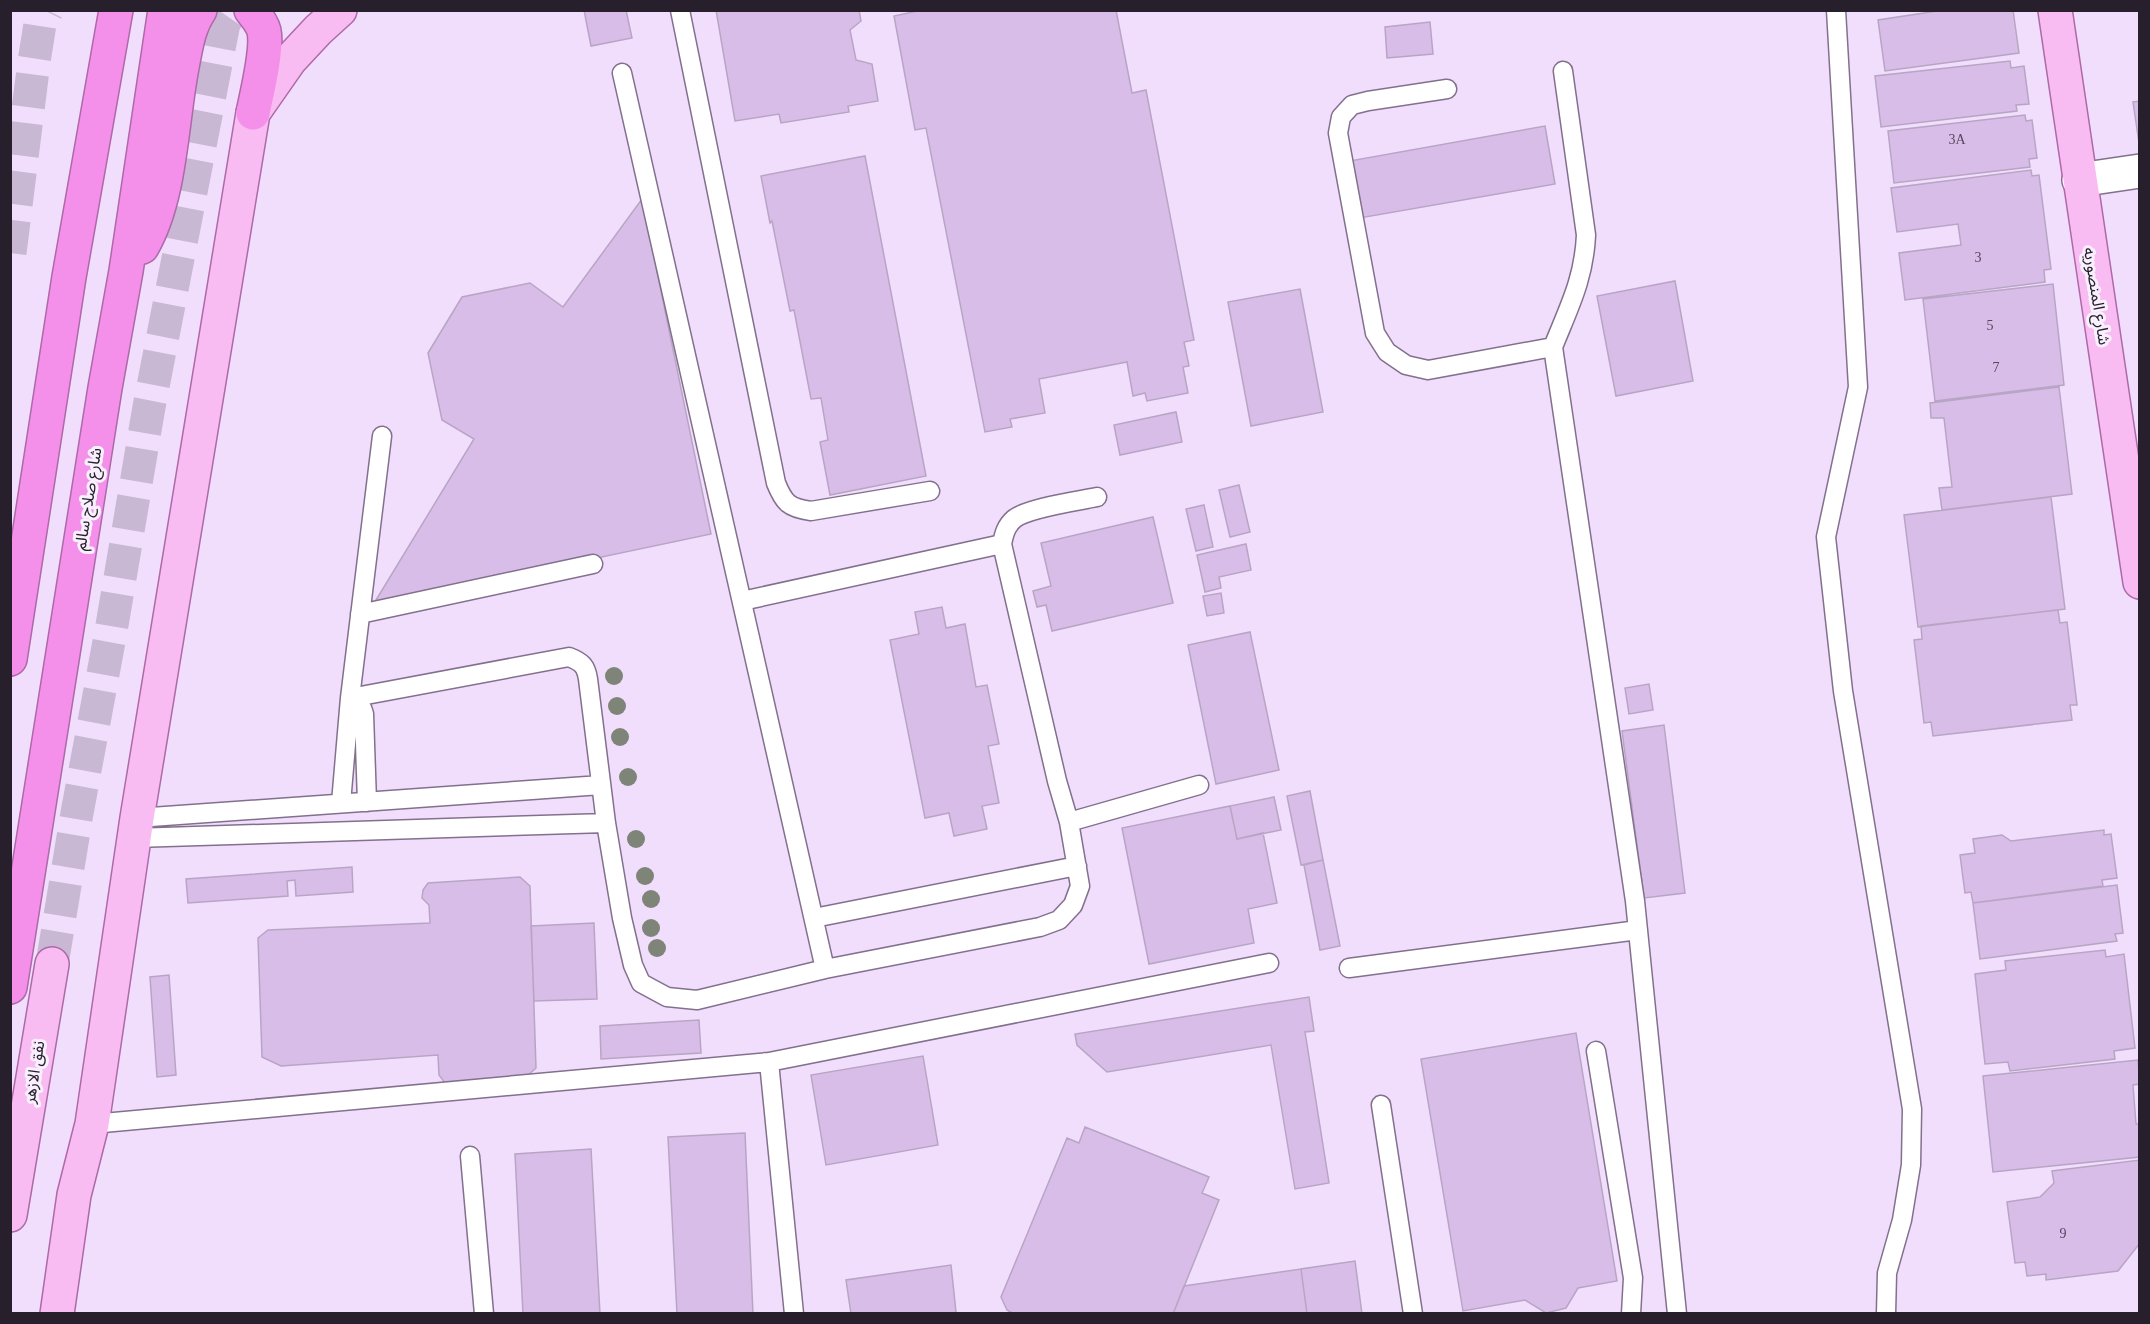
<svg xmlns="http://www.w3.org/2000/svg" width="2150" height="1324" font-family="'Times New Roman','Noto Sans Arabic',serif">
<style>
.building{fill:#d9bde9;stroke:#b8a5c3;stroke-width:1.5}
.lines{fill:none;stroke-linecap:round;stroke-linejoin:round}
.primary-tunnel{stroke:#c9b8d3;stroke-width:33;stroke-dasharray:33 16;stroke-linecap:butt}
.lane-casing{stroke:#82708c;stroke-width:21}
.street-casing{stroke:#82708c;stroke-width:36}
.primary-casing{stroke:#ad69a8;stroke-width:36}
.highway-casing{stroke:#ad69a8;stroke-width:36}
.lane{stroke:#fff;stroke-width:18}
.street{stroke:#fff;stroke-width:33}
.primary{stroke:#f9bcf2;stroke-width:33}
.highway{stroke:#f590ea;stroke-width:33}
.tree{fill:#7f8478}
.labels{text-anchor:middle;dominant-baseline:central;stroke-width:6;stroke-linejoin:round;paint-order:stroke}
.number-label{font-size:14px;fill:#54475b}
.street-label{font-size:16px;fill:#27202c;stroke:#f8f0fd}
</style>
<rect width="100%" height="100%" fill="#f1defd"/>
<!-- building -->
<path class="building" d="M 584,10 L 626,10 L 632,38 L 591,46 Z
M 716,10 L 859,10 L 861,21 L 850,30 L 856,60 L 872,64 L 878,101 L 848,106 L 849,112 L 781,123 L 779,114 L 735,121 Z
M 922,10 L 1116,10 L 1132,93 L 1146,90 L 1194,340 L 1184,342 L 1189,366 L 1183,367 L 1188,393 L 1147,401 L 1145,393 L 1133,396 L 1127,362 L 1039,379 L 1045,413 L 1010,419 L 1012,427 L 985,432 L 926,128 L 915,130 L 894,16 Z
M 1944,10 L 2013,10 L 2019,53 L 1885,71 L 1878,20 Z
M 1430,22 L 1433,54 L 1387,58 L 1385,27 Z
M 2010,61 L 2011,68 L 2024,66 L 2029,104 L 2016,105 L 2017,111 L 1881,127 L 1875,76 Z
M 2140,101 L 2140,150 L 2133,102 Z
M 2025,115 L 2026,121 L 2032,120 L 2037,158 L 2029,159 L 2030,167 L 1894,183 L 1888,131 Z
M 1545,126 L 1555,184 L 1354,219 L 1344,162 Z
M 865,156 L 926,476 L 830,495 L 820,442 L 828,440 L 821,398 L 811,399 L 794,310 L 790,311 L 772,221 L 770,223 L 761,176 Z
M 2031,170 L 2032,176 L 2039,175 L 2051,269 L 2044,270 L 2045,282 L 1905,300 L 1899,253 L 1961,245 L 1958,224 L 1897,232 L 1891,188 Z
M 642,199 L 711,534 L 373,605 L 474,439 L 442,420 L 428,353 L 462,297 L 530,283 L 563,307 Z
M 1675,281 L 1693,381 L 1616,396 L 1597,296 Z
M 2053,284 L 2064,385 L 1935,401 L 1923,299 Z
M 1300,289 L 1323,412 L 1251,426 L 1228,302 Z
M 2059,387 L 2072,494 L 1942,510 L 1939,488 L 1952,487 L 1944,418 L 1931,418 L 1930,403 Z
M 1176,412 L 1182,442 L 1120,455 L 1114,425 Z
M 1239,485 L 1250,532 L 1230,537 L 1219,490 Z
M 2051,497 L 2065,609 L 1918,627 L 1904,515 Z
M 1204,505 L 1213,547 L 1196,551 L 1186,509 Z
M 1153,517 L 1173,603 L 1052,631 L 1046,605 L 1037,607 L 1033,591 L 1051,586 L 1041,543 Z
M 1246,544 L 1251,570 L 1219,577 L 1221,588 L 1205,592 L 1197,555 Z
M 1221,593 L 1224,613 L 1207,616 L 1203,596 Z
M 942,607 L 946,628 L 965,624 L 976,687 L 987,685 L 999,744 L 988,746 L 999,803 L 982,806 L 987,829 L 954,836 L 949,813 L 925,818 L 890,640 L 919,634 L 915,612 Z
M 2058,610 L 2060,623 L 2067,622 L 2077,705 L 2070,705 L 2072,720 L 1933,736 L 1931,722 L 1924,723 L 1914,640 L 1922,639 L 1921,626 Z
M 1250,632 L 1279,770 L 1216,784 L 1188,645 Z
M 1649,684 L 1653,710 L 1629,714 L 1625,688 Z
M 1664,725 L 1685,893 L 1644,898 L 1622,731 Z
M 1310,791 L 1323,860 L 1301,865 L 1287,796 Z
M 1274,797 L 1281,830 L 1237,839 L 1230,806 Z
M 1230,806 L 1237,839 L 1263,833 L 1277,903 L 1248,909 L 1254,943 L 1149,964 L 1122,828 Z
M 2104,830 L 2104,835 L 2111,834 L 2117,878 L 2102,880 L 2103,886 L 1973,903 L 1971,892 L 1965,893 L 1960,855 L 1975,853 L 1973,839 L 2002,835 L 2011,841 Z
M 1323,860 L 1340,946 L 1320,950 L 1304,865 Z
M 352,867 L 353,892 L 296,896 L 295,880 L 287,881 L 288,896 L 188,903 L 186,879 Z
M 520,877 L 530,886 L 536,1068 L 526,1077 L 445,1083 L 439,1075 L 438,1055 L 281,1066 L 262,1057 L 258,938 L 268,930 L 430,923 L 429,905 L 422,898 L 423,890 L 428,883 Z
M 2117,885 L 2123,933 L 2115,934 L 2117,941 L 1980,959 L 1973,903 Z
M 594,923 L 597,999 L 534,1001 L 531,926 Z
M 2105,950 L 2106,957 L 2124,954 L 2135,1048 L 2114,1051 L 2115,1059 L 2010,1071 L 2008,1062 L 1985,1064 L 1975,974 L 2006,970 L 2005,961 Z
M 169,975 L 176,1075 L 157,1077 L 150,977 Z
M 1309,997 L 1314,1031 L 1305,1032 L 1329,1183 L 1295,1189 L 1271,1045 L 1107,1072 L 1077,1045 L 1075,1034 Z
M 699,1020 L 701,1053 L 601,1059 L 600,1026 Z
M 1576,1033 L 1617,1281 L 1578,1288 L 1566,1308 L 1546,1313 L 1525,1300 L 1463,1311 L 1421,1059 Z
M 923,1056 L 938,1145 L 826,1165 L 811,1075 Z
M 2138,1060 L 2140,1084 L 2133,1085 L 2136,1124 L 2140,1124 L 2140,1157 L 1993,1172 L 1983,1076 Z
M 1085,1127 L 1209,1177 L 1202,1193 L 1219,1200 L 1173,1314 L 1014,1314 L 1007,1310 L 1001,1297 L 1067,1138 L 1079,1143 Z
M 745,1133 L 753,1314 L 677,1314 L 668,1137 Z
M 591,1149 L 600,1314 L 523,1314 L 515,1154 Z
M 2140,1160 L 2140,1243 L 2118,1271 L 2046,1280 L 2046,1274 L 2027,1276 L 2025,1262 L 2015,1263 L 2007,1202 L 2040,1197 L 2054,1183 L 2052,1171 Z
M 1355,1261 L 1362,1314 L 1307,1314 L 1301,1269 Z
M 951,1265 L 956,1312 L 951,1314 L 851,1314 L 846,1280 Z
M 1301,1269 L 1307,1314 L 1173,1314 L 1184,1286 Z"/>
<g class="lines">
<!-- primary-tunnel -->
<path class="primary-tunnel" d="M 10,253 L 34,62 L 40,24 L 47,10
M 52,964 L 77,813 L 111,631 L 149,407 L 224,23 L 233,10"/>
<!-- lane casing -->
<g class="lane-casing">
<path id="lane" d="M 680,10 L 776,483 C 784,503 789,508 811,511 L 930,491
M 1836,10 L 1858,387 L 1826,537 L 1843,691 L 1912,1109 L 1911,1165 L 1902,1220 L 1887,1273 L 1886,1314
M 1563,71 L 1586,235 C 1584,279 1569,307 1553,347 L 1635,901 L 1677,1314
M 622,73 L 825,969
M 1447,89 L 1368,101 L 1352,105 L 1341,117 L 1338,133 L 1375,333 L 1387,352 L 1406,365 L 1428,370 L 1553,347
M 742,601 L 1002,544
M 360,614 L 593,564
M 350,698 L 569,657 C 582,662 586,666 588,679 L 606,823 L 622,918 L 633,965 L 641,983 L 667,997 L 697,1000 L 825,969 L 1040,927 L 1059,920 L 1073,905 L 1080,886 L 1069,822 L 1057,781 L 1002,544 C 1004,534 1006,526 1014,519 C 1027,508 1078,501 1097,497
M 350,698 C 359,702 362,706 364,714 L 367,802
M 341,803 L 350,698 L 382,436
M 137,818 L 601,785
M 1069,822 L 1199,785
M 134,838 L 606,823
M 814,918 L 1077,866
M 1349,968 L 1638,930
M 1596,1051 L 1633,1278 L 1631,1314
M 769,1062 L 794,1314
M 1381,1105 L 1413,1314
M 92,1124 L 769,1062 L 1269,963
M 470,1156 L 484,1314"/>
</g>
<!-- street casing -->
<g class="street-casing">
<path id="street" d="M 2079,180 L 2140,171"/>
</g>
<!-- primary casing -->
<g class="primary-casing">
<path id="primary" d="M 2055,10 L 2140,582
M 10,1215 L 52,964
M 57,1314 L 74,1195 L 92,1124 L 137,818 L 253,113 L 290,60 L 318,30 L 340,10"/>
</g>
<!-- highway casing -->
<g class="highway-casing">
<path id="highway" d="M 251,10 C 256,16 262,23 264,31 C 268,50 257,93 253,113
M 142,247 C 171,197 171,124 182,67 C 186,47 188,28 200,10
M 10,659 L 69,277 L 116,10
M 10,987 L 105,388 L 126,271 L 165,10"/>
</g>
<!-- lane -->
<use href="#lane" class="lane"/>
<!-- street -->
<use href="#street" class="street"/>
<!-- primary -->
<use href="#primary" class="primary"/>
<!-- highway -->
<use href="#highway" class="highway"/>
</g>
<!-- trees -->
<g class="tree">
<circle cx="614" cy="676" r="9"/>
<circle cx="617" cy="706" r="9"/>
<circle cx="620" cy="737" r="9"/>
<circle cx="628" cy="777" r="9"/>
<circle cx="636" cy="839" r="9"/>
<circle cx="645" cy="876" r="9"/>
<circle cx="651" cy="899" r="9"/>
<circle cx="651" cy="928" r="9"/>
<circle cx="657" cy="948" r="9"/>
</g>
<g class="labels">
<!-- number labels -->
<g class="number-label">
<text x="1957" y="139">3A</text>
<text x="1978" y="257">3</text>
<text x="1990" y="325">5</text>
<text x="1996" y="367">7</text>
<text x="2063" y="1233">9</text>
</g>
<!-- street labels -->
<g class="street-label">
<text transform="translate(2097 296) rotate(81)">شارع المنصوريه</text>
<text transform="translate(88 499) rotate(-81)">شارع صلاح سالم</text>
<text transform="translate(34 1072) rotate(-81)">نفق الازهر</text>
</g>
</g>
<!-- border -->
<rect width="2150" height="1324" fill="none" stroke="#27202c" stroke-width="24"/>
</svg>
